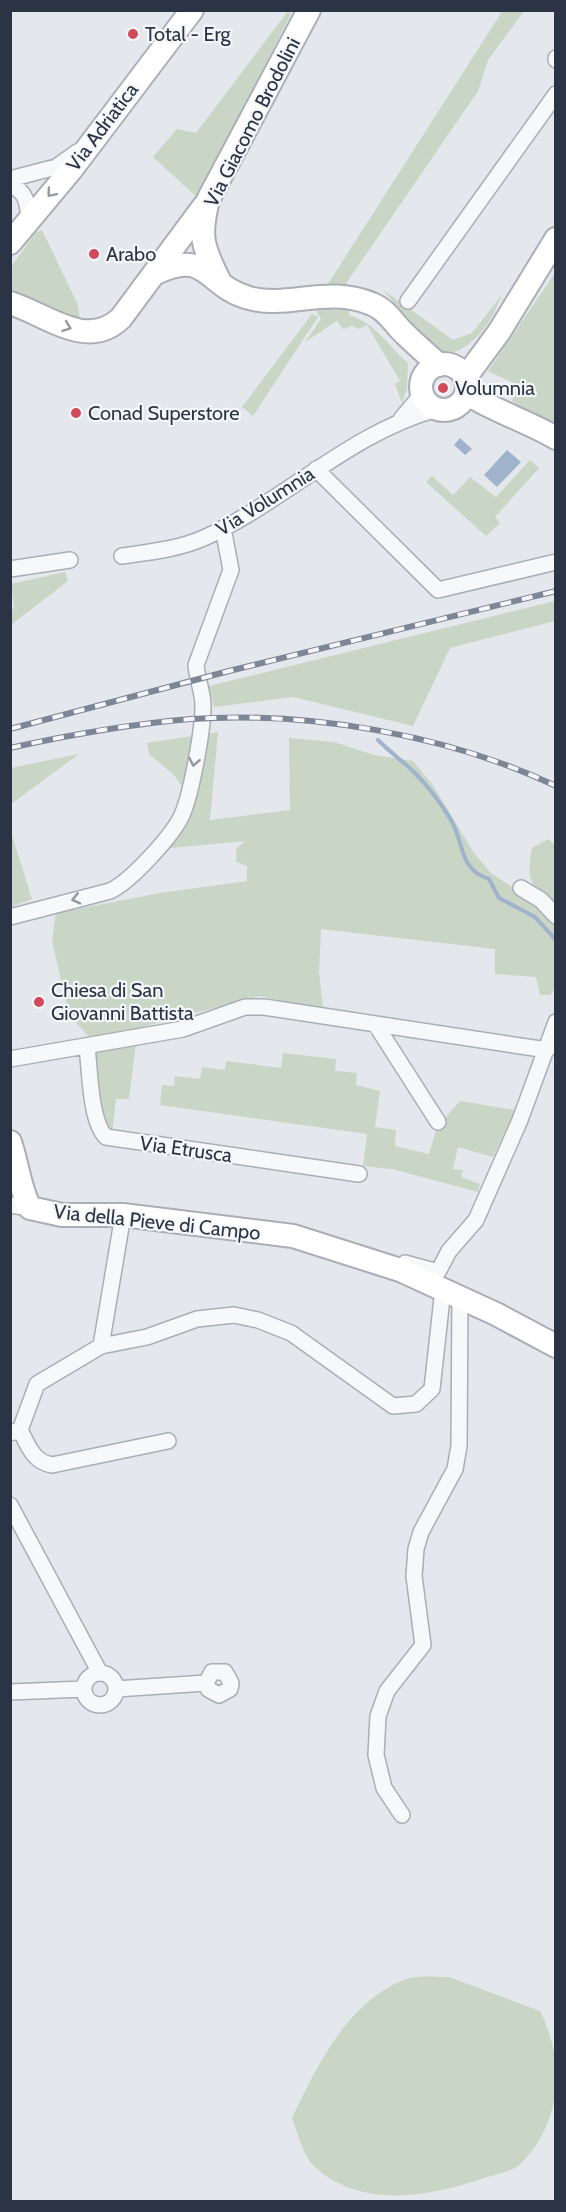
<svg xmlns="http://www.w3.org/2000/svg" width="566" height="2212" font-family="Cabin,sans-serif">
<style>
.green{fill:#c9d6c5}
.water{fill:#9fb4cc}
.lines{fill:none;stroke-linecap:round;stroke-linejoin:round}
.stream{stroke:#9fb4cc;stroke-width:4}
.street-casing{stroke:#a9aeb7;stroke-width:18}
.secondary-casing{stroke:#a9aeb7;stroke-width:26}
.street{stroke:#f7f8fa;stroke-width:15}
.secondary{stroke:#fff;stroke-width:22}
.rail-casing{stroke:#7d8696;stroke-width:6}
.rail{stroke:#f4f6f9;stroke-width:4;stroke-dasharray:11;stroke-linecap:butt}
.oneway{stroke:#959aa2}
.oneway2{stroke:#9196a0}
.poi-dot{fill:#d1495b;stroke:#f4f6f9;stroke-width:2}
.labels{text-anchor:middle;dominant-baseline:central;stroke-width:4.5;stroke-linejoin:round;paint-order:stroke}
.poi-label{font-size:20px;fill:#2b3445;stroke:#f4f6f9;text-anchor:start}
.street-label{font-size:20px;fill:#2b3445;stroke:#f4f6f9}
</style>
<rect width="100%" height="100%" fill="#e4e7ec"/>
<!-- green -->
<path class="green" d="M 503,10 L 524,11 L 488,60 L 478,91 L 345,285 L 328,284 Z
M 288,11 L 291,14 L 197,197 L 153,157 L 177,129 L 196,133 Z
M 42,230 L 78,305 L 80,322 L 11,291 L 11,267 L 35,233 Z
M 555,273 L 555,430 L 512,401 L 517,385 L 488,371 Z
M 382,289 L 453,340 L 472,333 L 501,296 C 495,314 485,331 470,343 C 463,349 450,357 440,351 C 420,341 399,306 382,289 Z
M 318,309 L 349,310 L 349,315 C 377,324 387,345 408,363 L 407,389 L 402,403 L 395,384 L 400,381 L 367,325 L 359,329 L 352,326 L 343,329 L 337,321 L 305,342 L 321,319 L 316,311 Z
M 312,314 L 318,317 L 253,416 L 242,407 Z
M 530,460 L 539,468 L 495,517 L 500,523 L 486,536 L 426,482 L 432,476 L 453,495 L 470,477 L 496,497 Z
M 65,572 L 68,581 L 11,625 L 11,609 L 14,608 L 11,584 Z
M 555,601 L 555,621 L 450,648 L 413,726 L 293,697 L 214,707 L 209,686 Z
M 218,732 L 210,820 L 290,810 L 289,738 L 334,742 L 374,755 L 413,761 L 432,784 L 474,853 L 491,873 L 544,909 L 555,925 L 555,987 L 551,995 L 540,995 L 536,977 L 495,974 L 495,949 L 321,929 L 319,972 L 323,1009 L 260,996 L 92,1040 L 69,1015 L 52,941 L 56,913 L 160,893 L 247,881 L 247,866 L 236,862 L 236,849 L 245,841 L 162,849 L 190,798 L 174,775 L 149,754 L 147,743 Z
M 79,754 L 11,804 L 11,768 Z
M 11,832 L 32,899 L 11,907 L 10,907 Z
M 548,839 L 555,845 L 555,908 C 532,886 525,882 532,848 Z
M 136,1043 L 129,1099 L 116,1099 L 112,1134 L 100,1125 L 93,1052 Z
M 283,1053 L 336,1059 L 335,1071 L 357,1073 L 356,1085 L 380,1091 L 375,1127 L 396,1130 L 395,1146 L 429,1154 L 437,1127 L 460,1101 L 515,1110 L 493,1157 L 458,1147 L 453,1169 L 463,1170 L 461,1177 L 480,1184 L 478,1192 L 392,1169 L 363,1166 L 367,1134 L 160,1105 L 162,1085 L 174,1086 L 175,1076 L 200,1079 L 202,1067 L 225,1070 L 226,1061 L 281,1068 Z
M 449,1977 L 540,2011 C 566,2062 562,2126 518,2166 C 510,2172 494,2175 484,2178 C 429,2197 358,2210 312,2164 C 303,2154 297,2131 292,2118 C 316,2067 349,1999 407,1979 C 419,1975 436,1977 449,1977 Z"/>
<!-- water -->
<path class="water" d="M 460,438 L 472,449 L 465,455 L 454,445 Z
M 507,450 L 521,462 L 497,487 L 484,475 Z"/>
<g class="lines">
<!-- stream -->
<path class="stream" d="M 378,740 C 389,751 402,761 413,771 C 427,785 441,803 451,820 C 465,844 458,869 489,879 L 499,898 L 535,917 L 556,940"/>
<!-- street casing -->
<g class="street-casing">
<path id="street" d="M 556,58 L 556,60
M 10,179 L 56,167 L 77,152
M 10,186 C 27,190 28,206 29,220
M 408,301 L 556,94
M 401,419 L 422,394
M 316,469 L 438,590 L 556,562
M 122,556 C 151,552 180,549 206,537 C 286,500 350,433 437,409
M 10,569 L 70,560
M 521,888 L 541,900 L 556,916
M 10,917 L 110,891 C 130,882 169,839 180,819 C 191,799 203,729 203,706 C 203,692 197,679 196,665 L 231,570 L 223,528
M 376,1025 L 438,1122
M 87,1047 C 90,1070 90,1122 106,1137 L 359,1174
M 10,1059 L 183,1029 L 245,1007 L 264,1007 L 547,1050
M 10,1205 L 30,1208
M 405,1263 L 438,1272 L 449,1251 L 476,1220 L 520,1120 L 556,1022
M 101,1346 L 147,1337 L 197,1319 L 234,1315 L 258,1320 L 291,1333 L 393,1406 L 416,1404 L 432,1389 L 443,1289
M 20,1430 C 28,1445 33,1462 52,1465 L 168,1441
M 10,1433 L 20,1430 L 37,1384 L 101,1346 L 123,1215
M 10,1505 L 100,1673
M84 1689a16 16 0 1 1 32 0a16 16 0 1 1-32 0Z
M 116,1689 L 206,1683 L 208,1689 L 219,1695 L 230,1689 L 231,1683 L 225,1672 L 212,1672 L 206,1683
M 10,1692 L 84,1689
M 402,1815 L 384,1788 L 376,1755 L 378,1716 L 387,1691 L 423,1645 L 414,1576 L 416,1549 L 421,1532 L 455,1469 L 459,1446 L 460,1296"/>
</g>
<!-- secondary casing -->
<g class="secondary-casing">
<path id="secondary" d="M 10,243 L 71,170 L 192,10
M 156,273 C 208,248 205,286 249,298 C 288,309 328,285 372,304 C 387,310 394,324 405,334 C 416,345 428,355 439,365
M 219,280 C 202,246 199,236 208,200 L 309,10
M 10,303 C 46,314 87,351 121,318 L 204,206
M421 387a23 23 0 1 1 46 0a23 23 0 1 1-46 0Z
M 465,378 L 499,332 L 556,239
M 466,393 C 494,411 527,421 556,438
M 10,1142 C 18,1165 19,1187 30,1208 L 62,1215 L 123,1215 L 293,1236 L 400,1270 L 496,1314 L 556,1346"/>
</g>
<!-- street -->
<use href="#street" class="street"/>
<!-- secondary -->
<use href="#secondary" class="secondary"/>
<!-- rail casing -->
<g class="rail-casing">
<path id="rail" d="M 10,729 L 229,671 L 556,591
M 10,748 C 69,735 130,724 191,719 C 310,711 448,735 556,786"/>
</g>
<!-- rail -->
<use href="#rail" class="rail"/>
</g>
<!-- one-way arrows -->
<defs><path id="oneway-chevron" d="M-2-3.5L2.5 0L-2 3.5" fill="none" stroke-width="1.6" stroke-linecap="round" stroke-linejoin="round" transform="scale(1.5)"/></defs>
<g class="oneway">
<use href="#oneway-chevron" transform="translate(51 193) rotate(130)"/>
<use href="#oneway-chevron" transform="translate(67 327) rotate(20)"/>
</g>
<g class="oneway2">
<use href="#oneway-chevron" transform="translate(194 762) rotate(101)"/>
<use href="#oneway-chevron" transform="translate(76 899) rotate(167)"/>
</g>
<!-- markers -->
<g class="poi-dot">
<circle cx="133" cy="34" r="6"/>
<circle cx="94" cy="254" r="6"/>
<circle cx="443" cy="388" r="6"/>
<circle cx="76" cy="413" r="6"/>
<circle cx="39" cy="1002" r="6"/>
</g>
<g class="labels">
<!-- poi labels -->
<g class="poi-label">
<text x="145" y="34">Total - Erg</text>
<text x="106" y="254">Arabo</text>
<text x="455" y="388">Volumnia</text>
<text x="88" y="413">Conad Superstore</text>
<text x="51" y="990">Chiesa di San<tspan x="51" dy="23">Giovanni Battista</tspan></text>
</g>
<!-- street labels -->
<g class="street-label">
<text transform="translate(252 122) rotate(-63)">Via Giacomo Brodolini</text>
<text transform="translate(102 127) rotate(-53)">Via Adriatica</text>
<text transform="translate(265 501) rotate(-32)">Via Volumnia</text>
<text transform="translate(186 1149) rotate(8)">Via Etrusca</text>
<text transform="translate(157 1222) rotate(6)">Via della Pieve di Campo</text>
</g>
</g>
<!-- border -->
<rect width="566" height="2212" fill="none" stroke="#2b3445" stroke-width="24"/>
</svg>
